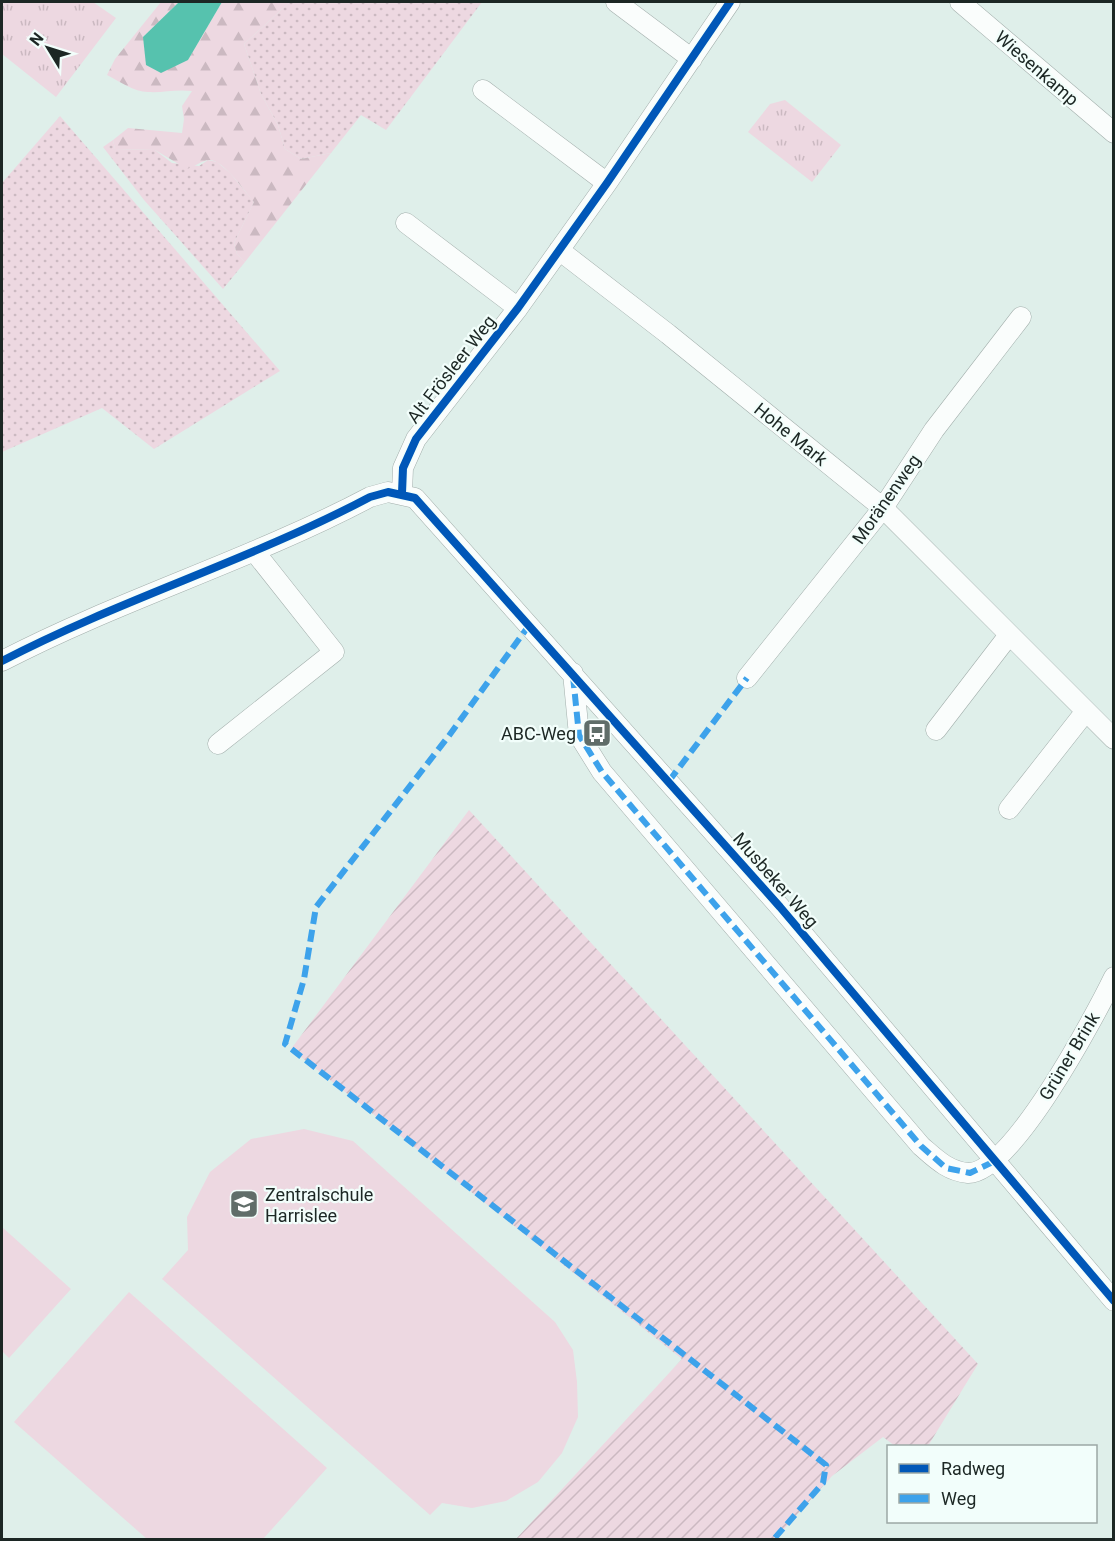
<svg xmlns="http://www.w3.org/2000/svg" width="1115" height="1541" font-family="Roboto,sans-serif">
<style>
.grass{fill:url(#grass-dots)}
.forest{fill:url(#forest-firs)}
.park{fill:url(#park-tufts)}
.garden{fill:url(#garden-furrows)}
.pitch{fill:#edd8e1}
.water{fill:#56c2ae}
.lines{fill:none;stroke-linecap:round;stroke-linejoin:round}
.minor-casing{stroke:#a2aeab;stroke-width:21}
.minor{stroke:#fafdfc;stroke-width:20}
.quiet{stroke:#3da2eb;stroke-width:6;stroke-dasharray:12 6;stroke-linecap:butt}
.cycleway-casing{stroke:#f2fefb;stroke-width:11}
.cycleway{stroke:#0057b8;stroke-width:8}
.labels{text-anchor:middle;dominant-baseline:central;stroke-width:4.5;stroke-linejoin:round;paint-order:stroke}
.street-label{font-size:18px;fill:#1c2724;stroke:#f2fefb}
.poi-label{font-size:18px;fill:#1c2724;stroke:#f2fefb;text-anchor:end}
</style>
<defs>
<pattern id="grass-dots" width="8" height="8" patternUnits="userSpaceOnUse" patternTransform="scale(1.5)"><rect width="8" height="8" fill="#edd8e1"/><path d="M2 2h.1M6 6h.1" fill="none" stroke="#cbb9c1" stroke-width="1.8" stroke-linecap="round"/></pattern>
<pattern id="forest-firs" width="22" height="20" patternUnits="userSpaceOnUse" patternTransform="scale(1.5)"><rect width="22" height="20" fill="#edd8e1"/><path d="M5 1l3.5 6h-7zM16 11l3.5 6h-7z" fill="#cbb9c1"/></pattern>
<pattern id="park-tufts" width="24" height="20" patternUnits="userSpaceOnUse" patternTransform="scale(1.5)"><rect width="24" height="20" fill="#edd8e1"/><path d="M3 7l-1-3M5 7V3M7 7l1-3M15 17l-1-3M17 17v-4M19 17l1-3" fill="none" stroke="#cbb9c1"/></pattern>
<pattern id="garden-furrows" width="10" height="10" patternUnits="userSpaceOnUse" patternTransform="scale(1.5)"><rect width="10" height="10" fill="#edd8e1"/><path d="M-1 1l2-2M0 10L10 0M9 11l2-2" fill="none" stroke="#cbb9c1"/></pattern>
</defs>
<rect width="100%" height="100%" fill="#dfefea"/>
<!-- grass -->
<path class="grass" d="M 290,2 L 482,2 L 386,130 L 361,115 L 331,153 L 301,159 L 285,149 L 278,125 L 261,94 L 244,44 Z
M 60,116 L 280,371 L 154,449 L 102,408 L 2,452 L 2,183 Z
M 113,140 L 115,149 L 155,150 L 172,163 L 199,166 L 208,160 L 217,162 L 230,173 L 254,202 L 234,243 L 237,254 L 245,262 L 223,289 L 144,200 L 103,147 Z"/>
<!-- forest -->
<path class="forest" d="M 161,2 L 179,2 L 143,37 L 188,60 L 222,2 L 290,2 L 244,44 L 261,94 L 278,125 L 285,149 L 301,159 L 331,153 L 245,262 L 237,254 L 234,243 L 254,202 C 246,193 222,158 209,160 C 203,160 194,167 187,169 L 155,150 L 115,149 L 113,140 L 128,128 L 182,133 L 184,119 L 182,106 L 192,91 C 175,89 163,93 148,92 C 134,92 119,81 107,75 L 115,59 Z"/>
<!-- park -->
<path class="park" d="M 2,2 L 93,2 L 116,18 L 56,97 L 2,54 Z
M 785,100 L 841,145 L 812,182 L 748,132 L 770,104 Z"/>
<!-- garden -->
<path class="garden" d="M 469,810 L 978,1364 L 928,1446 L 895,1446 L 883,1437 L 832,1476 L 775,1539 L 516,1539 L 682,1359 L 291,1049 Z"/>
<!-- pitch -->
<path class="pitch" d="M 304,1129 L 353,1141 L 555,1322 L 573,1350 L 577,1382 L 578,1417 L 562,1453 L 538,1482 L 506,1501 L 472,1508 L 442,1503 L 430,1515 L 162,1279 L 188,1250 L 187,1217 L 210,1172 L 251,1139 Z
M 2,1227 L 71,1289 L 9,1358 L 2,1351 Z
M 129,1292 L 327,1468 L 263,1539 L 147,1539 L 14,1422 Z"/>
<!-- water -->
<path class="water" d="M 179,2 L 222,2 L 188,60 L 161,73 L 146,65 L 143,37 Z"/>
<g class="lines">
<!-- minor casing -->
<g class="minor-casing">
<path id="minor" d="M 616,2 L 692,59
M 960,2 L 1114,133
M 483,90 L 607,183
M 406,223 L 518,308
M 559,250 L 668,334 L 883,508 L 1114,739
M 402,493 L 403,468 L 416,439 L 518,308 L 607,183 L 730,2
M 2,661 C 121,599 251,560 370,497 L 388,492 L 415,498 L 780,907 L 1114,1301
M 573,673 L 579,735 L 602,772 L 921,1146 C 935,1158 947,1171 968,1173 C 1011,1175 1096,1014 1114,977
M 747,678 L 883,508 L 934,430 L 1021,317
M 936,730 L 1009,635
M 218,744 L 334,652 L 254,551
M 1009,809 L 1086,711"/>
</g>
<!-- minor -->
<use href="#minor" class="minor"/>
<!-- quiet -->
<path class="quiet" d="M 530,624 L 448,737 L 316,907 L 304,979 L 285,1044 L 826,1465 L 823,1483 L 773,1540
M 573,676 L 579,735 L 602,772 L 921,1146 L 946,1168 L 970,1173 L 995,1161
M 669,781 L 747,678"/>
<!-- cycleway casing -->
<g class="cycleway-casing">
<path id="cycleway" d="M 402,493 L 403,468 L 416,439 L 518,308 L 607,183 L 730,2
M 2,661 C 121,599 251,560 370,497 L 388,492 L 415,498 L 780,907 L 1114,1301"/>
</g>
<!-- cycleway -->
<use href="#cycleway" class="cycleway"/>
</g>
<!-- icons -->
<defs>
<g id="bus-square" transform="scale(1.5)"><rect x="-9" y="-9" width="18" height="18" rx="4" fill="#606d69" stroke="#f2fefb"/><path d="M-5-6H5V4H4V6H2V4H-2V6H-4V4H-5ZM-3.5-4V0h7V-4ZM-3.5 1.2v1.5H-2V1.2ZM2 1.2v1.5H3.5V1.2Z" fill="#fff"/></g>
<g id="school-square" transform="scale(1.5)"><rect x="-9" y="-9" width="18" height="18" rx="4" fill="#606d69" stroke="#f2fefb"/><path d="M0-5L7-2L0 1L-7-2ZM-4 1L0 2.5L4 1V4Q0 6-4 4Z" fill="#fff"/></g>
</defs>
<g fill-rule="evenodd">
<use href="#bus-square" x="597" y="733"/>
<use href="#school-square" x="244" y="1204"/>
</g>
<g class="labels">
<!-- street labels -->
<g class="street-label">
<text transform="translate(1037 68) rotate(41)">Wiesenkamp</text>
<text transform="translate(451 369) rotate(-52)">Alt Frösleer Weg</text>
<text transform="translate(791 434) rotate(39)">Hohe Mark</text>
<text transform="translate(886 499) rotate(-55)">Moränenweg</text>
<text transform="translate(776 880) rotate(49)">Musbeker Weg</text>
<text transform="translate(1069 1056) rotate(-59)">Grüner Brink</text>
</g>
<!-- poi labels -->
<g class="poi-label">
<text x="576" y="733">ABC-Weg</text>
<text x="265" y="1194" text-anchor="start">Zentralschule<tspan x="265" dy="21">Harrislee</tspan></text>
</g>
</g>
<!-- border -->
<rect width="1115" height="1541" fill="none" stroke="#1c2724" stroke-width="6"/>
<!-- legend -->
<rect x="887" y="1445" width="210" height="78" fill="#f2fefb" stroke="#9ca8a5" stroke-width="1.5"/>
<rect x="899" y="1464" width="30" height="9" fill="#0057b8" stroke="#9ca8a5" stroke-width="1.5"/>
<text x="941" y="1475" font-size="18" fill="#1c2724">Radweg</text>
<rect x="899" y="1494" width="30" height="9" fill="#3da2eb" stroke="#9ca8a5" stroke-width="1.5"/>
<text x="941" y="1505" font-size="18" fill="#1c2724">Weg</text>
<!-- north arrow -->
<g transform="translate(48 48) rotate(308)" stroke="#f2fefb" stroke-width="4.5" paint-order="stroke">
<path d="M0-4.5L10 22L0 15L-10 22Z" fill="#1c2724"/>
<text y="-9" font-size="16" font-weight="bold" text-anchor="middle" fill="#1c2724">N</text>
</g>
</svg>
